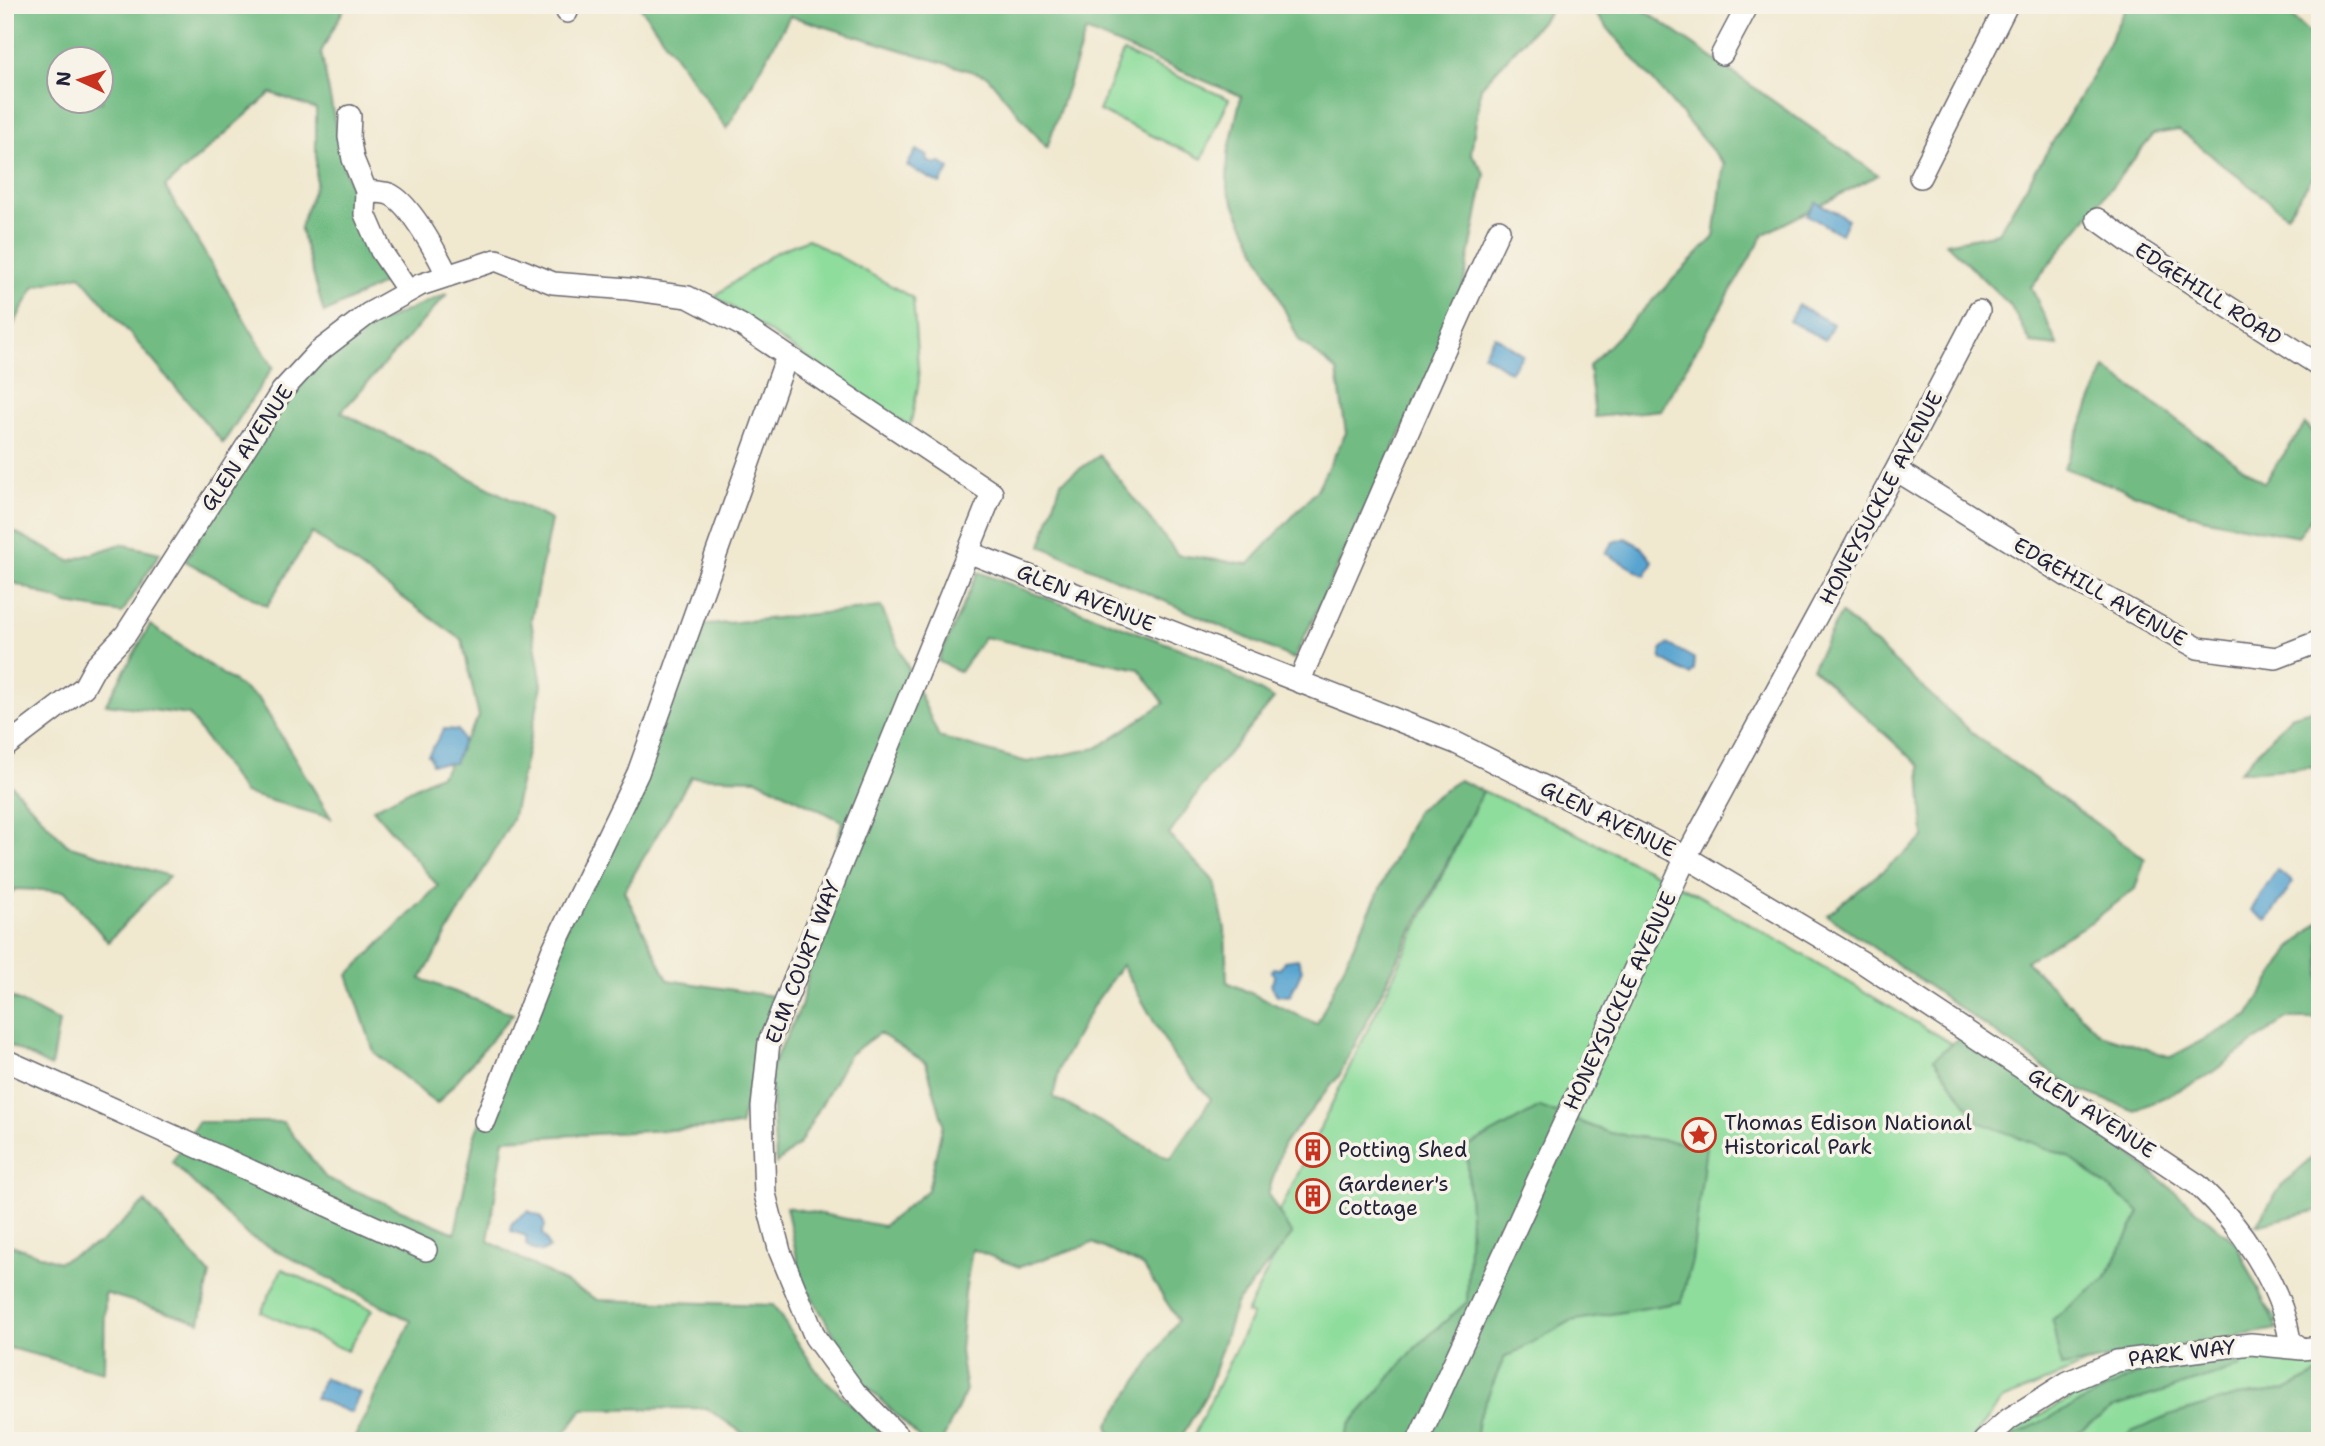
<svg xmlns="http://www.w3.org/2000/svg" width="2325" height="1446" font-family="'Shantell Sans',sans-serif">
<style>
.green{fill:#8edd9c;stroke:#58806c;stroke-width:2}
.forest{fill:#72bc84;stroke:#4a6f60;stroke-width:2;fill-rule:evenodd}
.water{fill:#58a4d0;stroke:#3d6386;stroke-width:2}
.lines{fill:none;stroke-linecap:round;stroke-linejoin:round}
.minor-casing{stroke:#6a676f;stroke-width:24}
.minor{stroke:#fff;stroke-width:21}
.labels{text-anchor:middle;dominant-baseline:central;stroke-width:7;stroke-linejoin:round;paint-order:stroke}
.street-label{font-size:21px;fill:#22223b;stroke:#f7f3e8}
.poi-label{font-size:21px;fill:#22223b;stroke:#f7f3e8;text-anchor:start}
</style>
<rect width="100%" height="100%" fill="#f7f3e8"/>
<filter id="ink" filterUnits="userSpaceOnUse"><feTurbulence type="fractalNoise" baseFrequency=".0143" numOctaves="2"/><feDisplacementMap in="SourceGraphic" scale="14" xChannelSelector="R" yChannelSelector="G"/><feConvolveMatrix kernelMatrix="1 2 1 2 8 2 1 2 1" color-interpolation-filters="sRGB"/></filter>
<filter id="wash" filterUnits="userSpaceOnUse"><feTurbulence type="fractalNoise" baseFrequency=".00686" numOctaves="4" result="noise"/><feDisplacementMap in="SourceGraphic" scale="28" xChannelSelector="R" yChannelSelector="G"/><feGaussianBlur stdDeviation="1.57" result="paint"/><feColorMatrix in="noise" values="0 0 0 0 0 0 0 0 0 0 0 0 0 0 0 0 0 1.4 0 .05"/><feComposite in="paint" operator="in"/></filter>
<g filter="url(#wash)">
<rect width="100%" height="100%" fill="#f0e8cf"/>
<!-- green -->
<path class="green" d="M 1123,52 L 1229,99 L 1202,159 L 1099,111 Z
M 808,239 L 913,298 L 919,381 L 910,427 L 715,296 L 776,252 Z
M 1483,791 L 1549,820 L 1694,893 L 1790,947 L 1992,1068 L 2239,1267 L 2279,1323 L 2140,1341 L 2002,1400 L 1971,1441 L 1191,1441 L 1252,1315 L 1246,1313 L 1279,1248 L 1265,1242 Z
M 282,1269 L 372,1310 L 347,1351 L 261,1312 Z
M 2320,1355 L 2320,1441 L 1991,1441 L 2128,1369 Z"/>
<!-- forest -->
<path class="forest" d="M 5,5 L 346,5 L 321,52 L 344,168 L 384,283 L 324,313 L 300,227 L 316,183 L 316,109 L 271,93 L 165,187 L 273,367 L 223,443 L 80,275 L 35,286 L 5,340 ZM 60,60 L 102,60 L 102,102 L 60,102 Z
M 639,5 L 1556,5 L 1481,87 L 1471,153 L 1485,174 L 1458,313 L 1294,659 L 1041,546 L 1061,482 L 1100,455 L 1178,555 L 1249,564 L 1316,491 L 1346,433 L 1337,371 L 1299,340 L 1227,189 L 1228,154 L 1241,96 L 1086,31 L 1047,148 L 987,76 L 790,16 L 727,129 Z
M 1588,5 L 1637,5 L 1878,175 L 1764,234 L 1661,410 L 1595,417 L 1589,366 L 1714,237 L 1724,164 Z
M 2127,5 L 2279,5 L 2320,43 L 2320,166 L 2287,215 L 2179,130 L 2154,134 L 2031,287 L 2058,346 L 2031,343 L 2010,305 L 1946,243 L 1998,233 L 2093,75 Z
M 448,293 L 341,412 L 551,520 L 531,620 L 542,685 L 512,820 L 421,979 L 513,1014 L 437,1104 L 374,1052 L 348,975 L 438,886 L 373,809 L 443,773 L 479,717 L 462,640 L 312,533 L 267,606 L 185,561 L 290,388 L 350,335 Z
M 2105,368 L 2264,483 L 2305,424 L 2320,439 L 2320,505 L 2298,537 L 2202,518 L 2064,468 Z
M 5,527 L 70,561 L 121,544 L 160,553 L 122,613 L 68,604 L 5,579 Z
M 978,572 L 1197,655 L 1274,699 L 1208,778 L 1169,835 L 1215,882 L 1225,929 L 1227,982 L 1317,1024 L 1417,810 L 1459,780 L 1483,791 L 1339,1076 L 1283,1145 L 1268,1194 L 1292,1235 L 1236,1304 L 1207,1393 L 1179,1441 L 1112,1441 L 1108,1425 L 1178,1320 L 1143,1266 L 1093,1243 L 1019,1267 L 972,1249 L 965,1293 L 960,1351 L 966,1391 L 942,1441 L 923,1441 L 862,1382 L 802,1281 L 786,1207 L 883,1226 L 928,1190 L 943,1123 L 926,1063 L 879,1033 L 849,1055 L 800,1143 L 776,1164 L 770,1069 L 801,1007 L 842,821 L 756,779 L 691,777 L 624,891 L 668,980 L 773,996 L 740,1126 L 504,1139 L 488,1241 L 598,1300 L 773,1305 L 818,1373 L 890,1441 L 754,1441 L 706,1408 L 583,1409 L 559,1441 L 353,1441 L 411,1321 L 248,1236 L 172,1162 L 198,1122 L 283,1122 L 326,1178 L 455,1233 L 475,1134 L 699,626 L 881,607 L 939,737 L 1027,762 L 1097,748 L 1164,703 L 1139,669 L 984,637 L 960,672 L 938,661 ZM 1122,965 L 1175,1059 L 1211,1099 L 1170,1159 L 1053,1097 L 1061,1064 L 1093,1006 Z
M 1841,613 L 1976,736 L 2145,859 L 2135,889 L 2091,922 L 2026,961 L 2100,1034 L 2171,1057 L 2248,1016 L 2291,948 L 2320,921 L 2320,1019 L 2286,1019 L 2203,1079 L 2135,1111 L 2074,1088 L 1827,915 L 1924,838 L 1920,766 L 1812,668 Z
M 150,625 L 259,699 L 331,818 L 244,793 L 189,715 L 106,704 Z
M 2320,707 L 2320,767 L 2239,772 L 2291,716 Z
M 5,778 L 67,845 L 169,876 L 108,942 L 65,891 L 15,889 L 5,901 Z
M 5,994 L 59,1022 L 51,1067 L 5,1043 Z
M 1963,1034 L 2111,1138 L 2236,1243 L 2277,1329 L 2061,1367 L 2052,1320 L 2105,1279 L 2140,1212 L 2069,1157 L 1979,1122 L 1934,1059 Z
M 1540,1107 L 1610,1133 L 1706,1146 L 1692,1260 L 1681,1302 L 1571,1321 L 1504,1358 L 1478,1419 L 1475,1441 L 1343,1441 L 1350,1424 L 1416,1347 L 1467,1302 L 1470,1215 L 1467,1147 Z
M 2320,1150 L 2320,1210 L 2256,1225 L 2282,1185 Z
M 145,1202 L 210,1274 L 200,1322 L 105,1293 L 104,1372 L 5,1347 L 5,1243 L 59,1262 L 100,1243 Z
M 2232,1356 L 2240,1367 L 2115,1407 L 2065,1441 L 2003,1441 L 2143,1371 Z
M 2320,1372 L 2320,1441 L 2121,1441 L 2131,1432 L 2169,1416 L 2236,1396 L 2286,1390 Z"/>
<!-- water -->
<path class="water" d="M 916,150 L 928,156 L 926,160 L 936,165 L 939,162 L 950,168 L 940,184 L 907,166 Z
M 1816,202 L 1848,219 L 1841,234 L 1807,215 Z
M 1798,305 L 1833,324 L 1825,340 L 1789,321 Z
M 1495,336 L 1523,355 L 1510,372 L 1483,354 Z
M 1625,538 L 1640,546 L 1653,562 L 1645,576 L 1605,553 L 1613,542 Z
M 1668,644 L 1695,659 L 1694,670 L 1690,675 L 1661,659 L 1661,650 Z
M 444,729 L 458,730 L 463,741 L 454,763 L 432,764 L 430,757 L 428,755 Z
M 2277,870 L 2293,882 L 2267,921 L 2251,910 Z
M 1298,959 L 1302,970 L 1290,996 L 1277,995 L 1271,985 L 1275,976 L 1271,971 L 1273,968 L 1280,969 L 1284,961 Z
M 528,1211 L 542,1217 L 545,1226 L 542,1234 L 546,1239 L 549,1248 L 542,1252 L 533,1250 L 526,1245 L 526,1236 L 511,1231 L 512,1223 Z
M 324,1378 L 360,1393 L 351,1413 L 315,1398 Z"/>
</g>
<g filter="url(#ink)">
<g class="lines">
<!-- minor casing -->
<g class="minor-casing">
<path id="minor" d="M 567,12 L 569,5
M 1722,54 L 1748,5
M 350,116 L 349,137 L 353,159 L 366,191 L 365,214 L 381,251 L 408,291
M 1920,177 L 2007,5
M 366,191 C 373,192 382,192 389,194 C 409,201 438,256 448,276
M 2097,219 L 2140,250 L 2320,366
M 1896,470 L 2067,576 L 2198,648 L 2276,658 L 2320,641
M 968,552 L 1456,743 L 1686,857 L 1862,962 L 2198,1185 C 2240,1225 2280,1282 2290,1340 L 2302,1349
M 1299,682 C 1366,531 1429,379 1499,230
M 5,747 L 84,687 L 95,667 L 126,634 L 282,391 L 317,353 L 368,314 L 420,285 L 496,260 L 553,283 L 628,289 L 688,297 L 741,325 L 992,493 L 769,1042 L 762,1107 L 765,1194 L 780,1252 L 815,1337 L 855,1392 L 903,1441
M 5,1060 L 426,1250
M 485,1121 L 552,951 L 638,773 L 787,356
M 1418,1441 L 1686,857 L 1896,470 L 1979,311
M 1984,1441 L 2009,1419 L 2068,1382 L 2117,1361 L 2251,1344 L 2302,1349 L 2320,1347"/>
</g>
<!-- minor -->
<use href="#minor" class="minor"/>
</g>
</g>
<!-- icons -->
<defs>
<g id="sight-ring" transform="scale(1.75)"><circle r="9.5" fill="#f7f3e8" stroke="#c8321e" stroke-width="1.5"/><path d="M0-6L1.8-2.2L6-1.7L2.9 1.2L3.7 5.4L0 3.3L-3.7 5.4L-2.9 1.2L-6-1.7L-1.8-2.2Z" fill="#c8321e"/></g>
<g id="building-ring" transform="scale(1.75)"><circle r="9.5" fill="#f7f3e8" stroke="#c8321e" stroke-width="1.5"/><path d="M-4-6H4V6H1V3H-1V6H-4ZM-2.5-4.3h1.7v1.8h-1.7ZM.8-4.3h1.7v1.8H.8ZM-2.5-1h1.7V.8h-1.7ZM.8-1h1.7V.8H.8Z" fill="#c8321e"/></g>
</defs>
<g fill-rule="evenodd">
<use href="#sight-ring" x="1699" y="1135"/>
<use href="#building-ring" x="1313" y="1150"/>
<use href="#building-ring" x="1313" y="1196"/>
</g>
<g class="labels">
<!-- street labels -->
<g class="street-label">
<text transform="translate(2208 294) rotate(33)">EDGEHILL ROAD</text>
<text transform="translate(247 448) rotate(-56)">GLEN AVENUE</text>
<text transform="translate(1881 498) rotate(-62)">HONEYSUCKLE AVENUE</text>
<text transform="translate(2100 592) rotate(30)">EDGEHILL AVENUE</text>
<text transform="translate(1086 598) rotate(22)">GLEN AVENUE</text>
<text transform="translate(1608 819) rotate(26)">GLEN AVENUE</text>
<text transform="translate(803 962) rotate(-69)">ELM COURT WAY</text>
<text transform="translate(1620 1001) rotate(-65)">HONEYSUCKLE AVENUE</text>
<text transform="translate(2092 1113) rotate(33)">GLEN AVENUE</text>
<text transform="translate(2182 1353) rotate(-7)">PARK WAY</text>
</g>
<!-- poi labels -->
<g class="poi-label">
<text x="1724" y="1123">Thomas Edison National<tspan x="1724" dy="24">Historical Park</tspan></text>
<text x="1338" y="1150">Potting Shed</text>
<text x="1338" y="1184">Gardener's<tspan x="1338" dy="24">Cottage</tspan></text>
</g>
</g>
<!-- margin -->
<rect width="2325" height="1446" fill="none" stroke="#f7f3e8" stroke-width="28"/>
<!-- north arrow -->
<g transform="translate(80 80) rotate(274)"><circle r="33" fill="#f7f3e8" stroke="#a29fa3" stroke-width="2"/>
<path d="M0-5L12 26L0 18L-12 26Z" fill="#c8321e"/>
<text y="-10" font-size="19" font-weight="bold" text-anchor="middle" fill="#22223b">N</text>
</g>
</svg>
